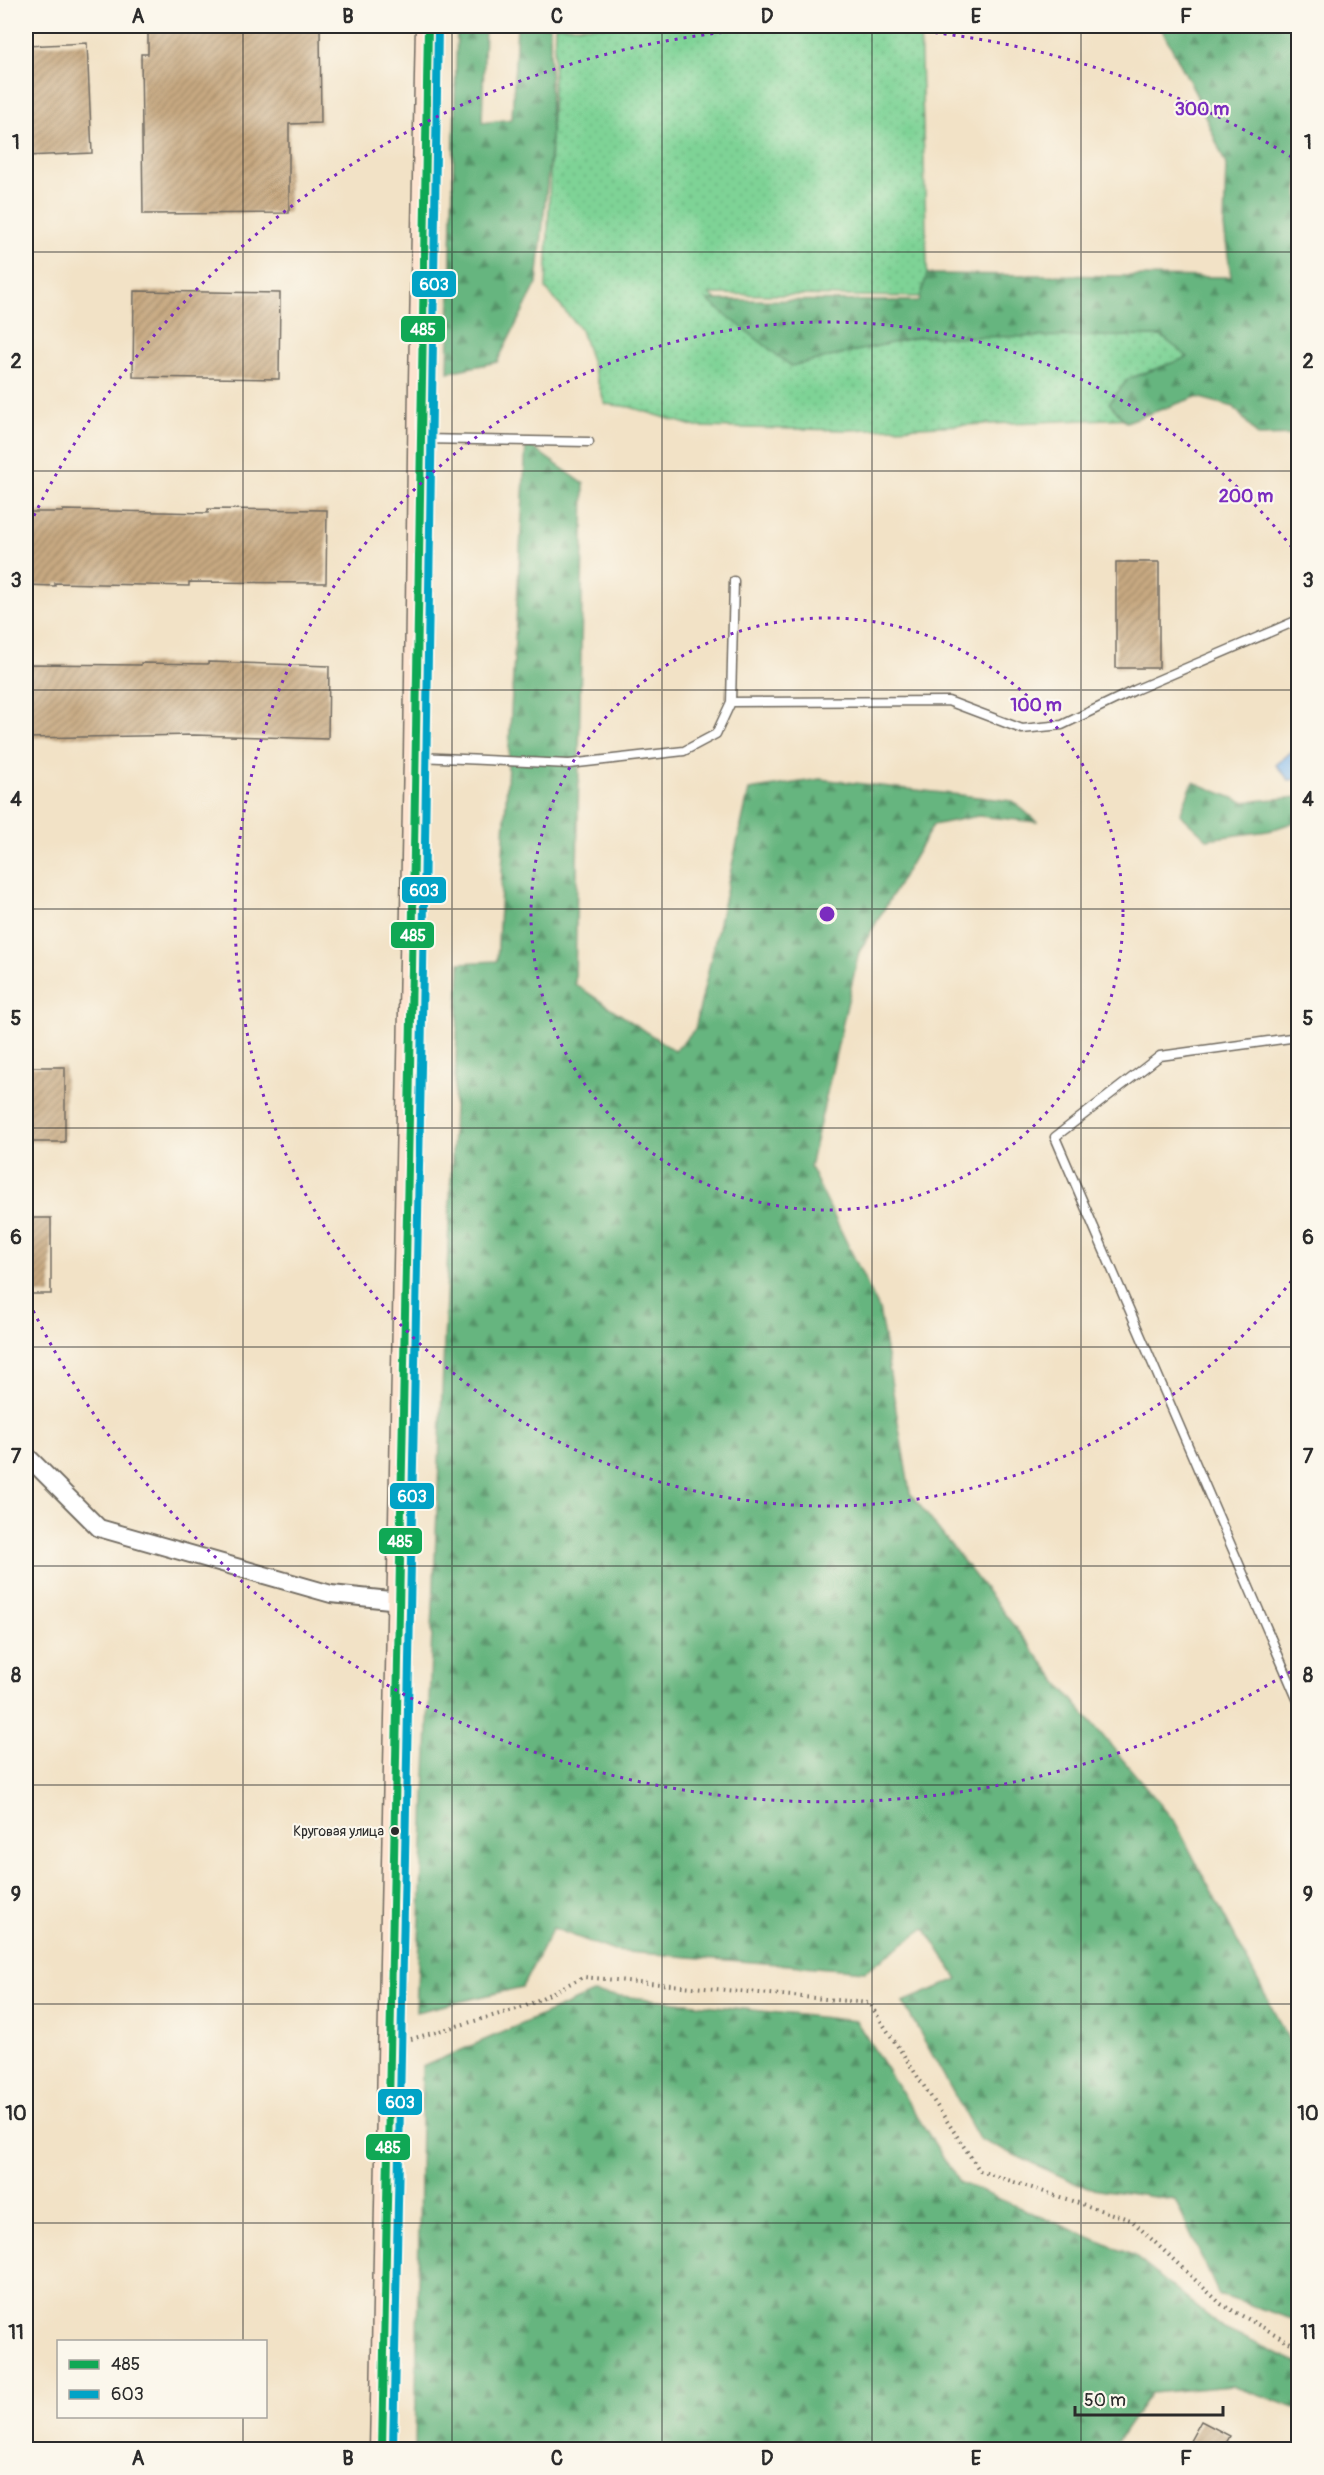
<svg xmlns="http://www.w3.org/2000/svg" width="1324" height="2475" font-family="Pangolin,sans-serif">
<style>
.green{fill:url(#green-dots);stroke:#547f60;stroke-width:1.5}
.forest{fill:url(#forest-firs);stroke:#487055;stroke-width:1.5}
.water{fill:url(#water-ripples);stroke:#54708c;stroke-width:1.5}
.building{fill:url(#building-hatch)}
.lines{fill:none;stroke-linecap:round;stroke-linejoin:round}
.service-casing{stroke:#716b61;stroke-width:11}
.minor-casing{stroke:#716b61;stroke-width:20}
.secondary-casing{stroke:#716b61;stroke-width:27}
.path{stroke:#716b61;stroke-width:4;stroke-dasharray:1.5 4.5;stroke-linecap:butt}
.service{stroke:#fff;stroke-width:8}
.minor{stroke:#fff;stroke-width:16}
.secondary{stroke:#fde4d0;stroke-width:24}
.bus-1-casing{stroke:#fbf7ec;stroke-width:12}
.bus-2-casing{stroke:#fbf7ec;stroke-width:12}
.bus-1{stroke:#10a855;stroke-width:8}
.bus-2{stroke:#02a3c6;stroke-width:8}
.grid{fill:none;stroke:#2b2b2b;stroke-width:1.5;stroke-opacity:0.55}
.ring{fill:none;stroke:#7b2cbf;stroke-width:3;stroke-dasharray:3 6}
.bus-dot{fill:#2b2b2b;stroke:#fbf7ec;stroke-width:2}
.labels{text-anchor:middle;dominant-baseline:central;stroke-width:4.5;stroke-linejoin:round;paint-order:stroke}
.bus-label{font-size:14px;fill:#2b2b2b;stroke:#fbf7ec;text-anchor:end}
.centre{fill:#7b2cbf;stroke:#fbf7ec;stroke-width:3}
.ring-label{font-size:18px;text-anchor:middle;font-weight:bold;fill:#7b2cbf;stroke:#fbf7ec;stroke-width:4.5;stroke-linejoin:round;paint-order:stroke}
.line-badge{stroke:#fbf7ec;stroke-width:2}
.badge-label{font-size:16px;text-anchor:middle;font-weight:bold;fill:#fff}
.neatline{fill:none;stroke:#2b2b2b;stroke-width:2}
.grid-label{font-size:20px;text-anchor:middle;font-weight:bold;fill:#2b2b2b}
</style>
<defs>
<pattern id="green-dots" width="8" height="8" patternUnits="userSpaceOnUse" patternTransform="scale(1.5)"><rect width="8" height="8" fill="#7ed396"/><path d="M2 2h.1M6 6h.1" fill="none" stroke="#6db581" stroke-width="1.8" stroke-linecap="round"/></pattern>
<pattern id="forest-firs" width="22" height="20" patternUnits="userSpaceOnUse" patternTransform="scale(1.5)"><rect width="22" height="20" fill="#66b57f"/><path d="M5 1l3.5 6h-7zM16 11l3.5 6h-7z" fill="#549368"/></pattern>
<pattern id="water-ripples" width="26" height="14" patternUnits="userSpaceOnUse" patternTransform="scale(1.5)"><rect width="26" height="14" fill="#7cb6ed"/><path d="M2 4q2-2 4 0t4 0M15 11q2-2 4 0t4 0" fill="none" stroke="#6694c0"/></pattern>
<pattern id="building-hatch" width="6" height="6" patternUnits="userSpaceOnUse" patternTransform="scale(1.5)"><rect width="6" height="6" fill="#c7a981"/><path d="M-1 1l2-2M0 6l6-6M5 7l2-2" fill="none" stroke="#a28a6a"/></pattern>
</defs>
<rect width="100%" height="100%" fill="#fbf7ec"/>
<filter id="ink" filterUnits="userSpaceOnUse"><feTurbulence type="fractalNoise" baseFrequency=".0167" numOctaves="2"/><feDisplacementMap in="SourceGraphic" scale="12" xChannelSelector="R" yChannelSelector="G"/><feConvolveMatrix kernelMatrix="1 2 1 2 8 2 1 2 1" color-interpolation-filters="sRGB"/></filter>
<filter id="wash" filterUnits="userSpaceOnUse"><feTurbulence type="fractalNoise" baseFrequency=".008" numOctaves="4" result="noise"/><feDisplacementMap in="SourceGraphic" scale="24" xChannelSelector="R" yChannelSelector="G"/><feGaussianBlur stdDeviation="1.35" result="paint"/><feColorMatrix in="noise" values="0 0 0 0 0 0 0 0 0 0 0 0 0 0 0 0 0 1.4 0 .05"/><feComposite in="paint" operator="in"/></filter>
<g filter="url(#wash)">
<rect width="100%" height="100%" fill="#f2e2c6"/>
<!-- green -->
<path class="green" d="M 555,26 L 920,26 L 928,297 L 709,294 L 800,361 L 928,335 L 1165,333 L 1200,352 L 1133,418 L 847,430 L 696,427 L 630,407 L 605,404 L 581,330 L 546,289 Z"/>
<!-- forest -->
<path class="forest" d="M 457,26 L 485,26 L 482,123 L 512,119 L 517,26 L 550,26 L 551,144 L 537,283 L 497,362 L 448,372 Z
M 1160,26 L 1298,26 L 1298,435 L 1258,436 L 1234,407 L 1196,397 L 1126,422 L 1109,403 L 1128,379 L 1188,357 L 1161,336 L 918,337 L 791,366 L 707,300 L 919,301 L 927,274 L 1231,277 L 1224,227 L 1226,165 L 1194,90 Z
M 526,443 L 584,484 L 575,984 L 675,1051 L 695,1029 L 749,790 L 820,779 L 1013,801 L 1037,822 L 978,816 L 933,825 L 859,952 L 810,1167 L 879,1309 L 910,1493 L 1061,1686 L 1175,1822 L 1298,2058 L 1298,2321 L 1219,2295 L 1175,2200 L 1085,2187 L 979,2139 L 903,2002 L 958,1979 L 925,1928 L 865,1971 L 614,1951 L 553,1928 L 522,1987 L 416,2012 L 460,963 L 497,961 Z
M 1193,782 L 1243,802 L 1298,797 L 1298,821 L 1268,831 L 1207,839 L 1180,814 Z
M 593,1993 L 856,2021 L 959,2182 L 1134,2256 L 1224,2329 L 1298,2363 L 1298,2409 L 1232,2386 L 1151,2393 L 1111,2450 L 415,2449 L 422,2067 Z"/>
<!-- water -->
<path class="water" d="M 1298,746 L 1298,779 L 1289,780 L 1276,765 Z"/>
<g id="blocks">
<!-- building -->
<path class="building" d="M 148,26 L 320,26 L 321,123 L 289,124 L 289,213 L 143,214 L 141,54 L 148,54 Z
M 87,43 L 92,153 L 26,156 L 26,46 Z
M 134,291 L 280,293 L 279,379 L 133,377 Z
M 208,509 L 327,510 L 326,583 L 189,582 L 189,586 L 55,583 L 55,586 L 26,585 L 26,512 L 63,512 L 63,510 L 208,513 Z
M 1116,562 L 1159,562 L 1159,668 L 1116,668 Z
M 208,662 L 329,666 L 328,739 L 194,735 L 26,738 L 26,664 L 141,665 L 141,663 L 208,664 Z
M 26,1067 L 65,1067 L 65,1142 L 26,1142 Z
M 26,1218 L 51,1218 L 51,1294 L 26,1294 Z
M 1201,2421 L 1230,2436 L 1222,2450 L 1185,2450 Z"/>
</g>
</g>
<g filter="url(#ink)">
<use href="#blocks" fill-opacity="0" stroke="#716b61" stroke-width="1.5"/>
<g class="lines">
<!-- service casing -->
<g class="service-casing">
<path id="service" d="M 422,439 L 589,442
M 731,702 L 948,701 L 1022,729 L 1062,725 L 1135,690 L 1298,620
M 419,757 L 569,764 L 684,751 L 716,734 L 731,702 L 734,581
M 1298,1037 L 1160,1056 L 1055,1137 L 1298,1701"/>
</g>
<!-- minor casing -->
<g class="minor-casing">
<path id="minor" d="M 26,1455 L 99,1528 L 331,1594 L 400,1601"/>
</g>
<!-- secondary casing -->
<g class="secondary-casing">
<path id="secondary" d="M 382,2450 C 392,1885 407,1321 416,756 C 419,513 422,269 428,26"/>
</g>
<!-- path -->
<path class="path" d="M 411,2039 L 524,2007 L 583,1977 L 869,2003 L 980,2171 L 1131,2220 L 1221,2304 L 1298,2347"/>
<!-- service -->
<use href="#service" class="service"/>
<!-- minor -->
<use href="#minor" class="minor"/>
<!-- secondary -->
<use href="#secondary" class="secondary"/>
<!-- bus-1 casing -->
<g class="bus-1-casing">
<path id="bus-1" d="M 382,2450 L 412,968 L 428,26"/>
</g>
<!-- bus-2 casing -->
<g class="bus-2-casing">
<path id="bus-2" d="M 393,2450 L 423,968 L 438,26"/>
</g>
<!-- bus-1 -->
<use href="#bus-1" class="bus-1"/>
<!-- bus-2 -->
<use href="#bus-2" class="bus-2"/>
</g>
</g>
<!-- grid -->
<path class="grid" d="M 243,26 L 243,2342M 452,26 L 452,2450M 662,26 L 662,2450M 872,26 L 872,2450M 1081,26 L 1081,2450M 26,252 L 1298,252M 26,471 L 1298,471M 26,690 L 1298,690M 26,909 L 1298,909M 26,1128 L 1298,1128M 26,1347 L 1298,1347M 26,1566 L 1298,1566M 26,1785 L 1298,1785M 26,2004 L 1298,2004M 26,2223 L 1298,2223M 243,2416 L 243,2450"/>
<!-- distance rings -->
<g class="ring">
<circle cx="827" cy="914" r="296"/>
<path d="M1297 1274A592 592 0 1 1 1297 554"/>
<path d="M1298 1667A888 888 0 0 1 26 1296M26 532A888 888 0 0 1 1298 161"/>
</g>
<!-- markers -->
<circle class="bus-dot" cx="395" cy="1831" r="5"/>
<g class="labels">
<!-- bus labels -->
<g class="bus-label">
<text x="384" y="1831">Круговая улица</text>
</g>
</g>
<circle cx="827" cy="914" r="9" class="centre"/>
<g class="ring-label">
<text x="1202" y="115">300 m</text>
<text x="1246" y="502">200 m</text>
<text x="1036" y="711">100 m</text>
</g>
<g class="line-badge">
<rect x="411" y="270" width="46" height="28" rx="6" fill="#02a3c6"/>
<rect x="400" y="315" width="46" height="28" rx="6" fill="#10a855"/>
<rect x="401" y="876" width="46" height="28" rx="6" fill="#02a3c6"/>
<rect x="390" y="921" width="45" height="28" rx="6" fill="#10a855"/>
<rect x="389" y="1482" width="46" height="28" rx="6" fill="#02a3c6"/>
<rect x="378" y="1527" width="45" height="28" rx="6" fill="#10a855"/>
<rect x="377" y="2088" width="46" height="28" rx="6" fill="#02a3c6"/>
<rect x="365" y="2133" width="46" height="28" rx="6" fill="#10a855"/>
</g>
<g class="badge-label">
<text x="434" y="290">603</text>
<text x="423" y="335">485</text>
<text x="424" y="896">603</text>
<text x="413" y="941">485</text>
<text x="412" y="1502">603</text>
<text x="400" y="1547">485</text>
<text x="400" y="2108">603</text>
<text x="388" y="2153">485</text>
</g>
<!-- margin -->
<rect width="1324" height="2475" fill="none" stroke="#fbf7ec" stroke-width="66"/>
<!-- legend -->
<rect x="57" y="2340" width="210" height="78" fill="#fbf7ec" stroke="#a8a59f" stroke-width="1.5"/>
<rect x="69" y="2360" width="30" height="9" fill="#10a855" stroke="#a8a59f" stroke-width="1.5"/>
<text x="111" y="2370" font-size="18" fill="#2b2b2b">485</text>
<rect x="69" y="2390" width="30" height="9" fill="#02a3c6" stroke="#a8a59f" stroke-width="1.5"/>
<text x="111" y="2400" font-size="18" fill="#2b2b2b">603</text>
<!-- scale -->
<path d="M1075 2406v9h148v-9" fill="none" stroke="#2b2b2b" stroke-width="3"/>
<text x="1084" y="2406" font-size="18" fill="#2b2b2b" stroke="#fbf7ec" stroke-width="4.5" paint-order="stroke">50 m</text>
<rect x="33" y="33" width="1258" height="2409" class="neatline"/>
<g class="grid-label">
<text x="138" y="23">A</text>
<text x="348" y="23">B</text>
<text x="557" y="23">C</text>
<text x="767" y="23">D</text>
<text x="976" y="23">E</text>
<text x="1186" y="23">F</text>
<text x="16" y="149">1</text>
<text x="1308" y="149">1</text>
<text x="16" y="368">2</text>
<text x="1308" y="368">2</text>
<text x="16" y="587">3</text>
<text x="1308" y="587">3</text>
<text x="16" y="806">4</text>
<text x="1308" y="806">4</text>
<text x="16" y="1025">5</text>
<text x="1308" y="1025">5</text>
<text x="16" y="1244">6</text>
<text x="1308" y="1244">6</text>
<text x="16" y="1463">7</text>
<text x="1308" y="1463">7</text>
<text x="16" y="1682">8</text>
<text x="1308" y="1682">8</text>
<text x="16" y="1901">9</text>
<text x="1308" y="1901">9</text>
<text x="16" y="2120">10</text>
<text x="1308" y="2120">10</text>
<text x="16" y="2339">11</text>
<text x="1308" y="2339">11</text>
<text x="138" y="2465">A</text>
<text x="348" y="2465">B</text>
<text x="557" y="2465">C</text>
<text x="767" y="2465">D</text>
<text x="976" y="2465">E</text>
<text x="1186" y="2465">F</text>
</g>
</svg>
